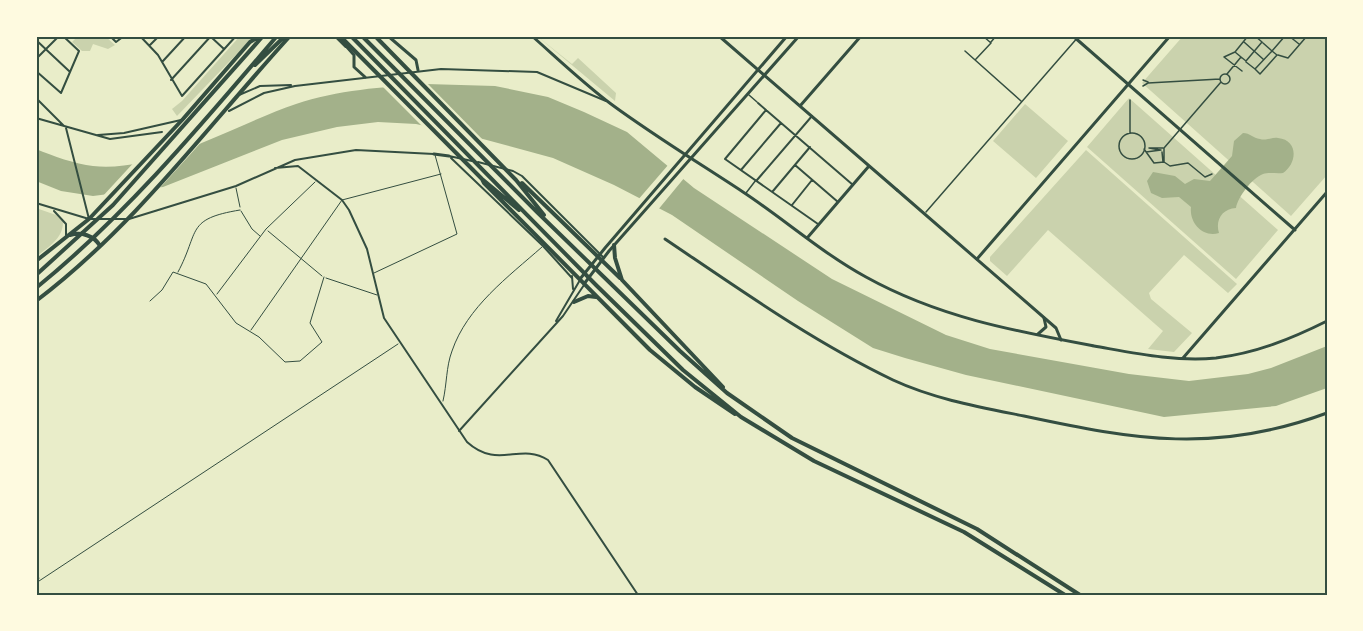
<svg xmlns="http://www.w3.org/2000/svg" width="1363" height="631" font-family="Signika,sans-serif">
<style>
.green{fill:#cad2ad}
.water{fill:#a3b18a}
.pier{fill:#e9edc9}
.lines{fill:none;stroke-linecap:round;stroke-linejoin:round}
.service{stroke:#344e41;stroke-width:1}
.pedestrian{stroke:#344e41;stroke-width:1.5}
.minor{stroke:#344e41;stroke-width:2}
.tertiary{stroke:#344e41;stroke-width:3}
.secondary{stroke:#344e41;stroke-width:3}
.trunk{stroke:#344e41;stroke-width:4}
.neatline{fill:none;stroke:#344e41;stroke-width:2}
</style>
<rect width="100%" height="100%" fill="#e9edc9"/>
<!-- green -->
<path class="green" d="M 78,36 L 105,36 L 115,45 L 108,49 L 93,44 L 90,51 L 82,51 L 72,42 Z
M 240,36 L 254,36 L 177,116 L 172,109 L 182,101 Z
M 537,36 L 572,64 L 578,58 L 616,93 L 615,101 Z
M 1183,36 L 1327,36 L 1327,175 L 1291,216 L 1142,83 Z
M 1129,98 L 1278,230 L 1236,279 L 1087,147 Z
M 1025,104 L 1068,141 L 1036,178 L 993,141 Z
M 1086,150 L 1237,284 L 1228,293 L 1184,255 L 1149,293 L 1151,299 L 1192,333 L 1174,352 L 1148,349 L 1163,331 L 1048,230 L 1007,276 L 990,261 L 990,257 Z
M 36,208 L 56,215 L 63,222 C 63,239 48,247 36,257 Z"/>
<!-- water -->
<path class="water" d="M 426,84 L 495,86 L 548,97 L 584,112 L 627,132 L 694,188 L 832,279 L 946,335 L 990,349 L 1129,374 L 1189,381 L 1248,374 L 1271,368 L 1327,346 L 1327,388 L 1276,406 L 1164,417 L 966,375 L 905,358 L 873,348 L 798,301 L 672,215 L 614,185 L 553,158 L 483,139 L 416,124 L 378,122 L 337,127 L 282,140 L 163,187 L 93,196 L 61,191 L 36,181 L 36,149 C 53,156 75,164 93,166 C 157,173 236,124 296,104 C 337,90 383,87 426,84 Z
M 1243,133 C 1250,133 1253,138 1260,139 C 1266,141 1272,137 1278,138 C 1299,140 1297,164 1283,173 C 1277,174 1269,172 1263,174 C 1252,178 1238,197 1236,208 C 1222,209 1215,220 1219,233 C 1203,238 1189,223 1191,207 L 1179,197 L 1162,198 L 1151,193 L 1147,181 L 1153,172 L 1175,176 L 1185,184 L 1194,179 L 1210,181 L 1232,156 L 1234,141 Z"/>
<!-- pier -->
<path class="pier" d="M 425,81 L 486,143 L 425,129 L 380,84 Z
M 205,138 L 158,190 L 102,197 L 138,158 Z
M 669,164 L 685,177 L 657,211 L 637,201 Z"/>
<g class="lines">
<!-- service -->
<path class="service" d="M 236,188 L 240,207
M 241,211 L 252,229 L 260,236
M 268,231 L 322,276
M 178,272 C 200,231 185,219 240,210
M 374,273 L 457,234 L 435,155
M 326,278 L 377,295
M 217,294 L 266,229 L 315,182
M 150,301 L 162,290 L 173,272 L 206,284 L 236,323 L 259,337 L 285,362 L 300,361 L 322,342 L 310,323 L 324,277
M 251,330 L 342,200 L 441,174
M 443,401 C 447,384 446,367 452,351 C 467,307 508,277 542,247
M 36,574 L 39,578
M 36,583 L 398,344"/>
<!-- pedestrian -->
<path class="pedestrian" d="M 1289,36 L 1299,44
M 991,42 L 996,36
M 1244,42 L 1263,59
M 965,51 L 1021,101
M 1235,52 L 1224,57 L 1242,71
M 1278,55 L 1288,58 L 1307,36
M 1241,57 L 1235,52 L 1248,36
M 976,59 L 991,43 L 983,36
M 1246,62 L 1255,69 L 1272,51 L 1263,43
M 1255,69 L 1260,74 L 1277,55 L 1272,51 L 1285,36
M 1227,74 L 1241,57 L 1246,61 L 1262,42 L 1255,36
M1220 79a5 5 0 1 1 10 0a5 5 0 1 1-10 0Z
M 1143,80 L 1148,82
M 1143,86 L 1148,83 L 1220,79
M 749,95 L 757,102
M 1130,100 L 1130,133
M1119 146a13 13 0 1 1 26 0a13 13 0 1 1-26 0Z
M 1144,149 L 1154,163 L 1164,162 L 1170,166 L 1188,163 L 1205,177 L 1212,174
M 1160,150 L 1149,148 L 1163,148
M 1146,152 L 1161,150
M 1162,152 L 1163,162
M 1164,162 L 1164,148 L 1221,82
M 746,193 L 756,180
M 926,212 L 1079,36"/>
<!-- minor -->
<path class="minor" d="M 110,36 L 116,42 L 124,36
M 140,36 L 158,55 L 182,96 L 236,36
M 211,37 L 224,49
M 36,40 L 69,71
M 150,45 L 159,36
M 36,59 L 59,36
M 163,61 L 186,36
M 36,71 L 61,93 L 79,51 L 63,36
M 171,80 L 211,36
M 239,95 L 260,86 L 291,85
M 36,98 L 64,126
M 758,103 L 766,110
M 229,111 L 264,93 L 295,86 L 441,69 L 537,72 L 606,101
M 36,118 L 110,139 L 162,132
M 66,128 L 89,219
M 98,135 L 124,133 L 181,120
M 449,156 L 472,161
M 451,158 L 543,246 L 572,278
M 478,162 L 513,171 L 522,176 L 603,257
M 795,165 L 838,202
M 275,168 L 298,166 L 342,200 L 349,210 L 367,249 L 384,318 L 467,442 C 498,470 520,442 548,460 L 638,595
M 741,170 L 781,123
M 757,180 L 812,116
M 773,191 L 810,147
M 36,203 L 89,219 L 129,219 L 236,186 L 295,160 L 356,150 L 434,154
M 792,205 L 812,180
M 54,211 L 66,224 L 66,236
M 818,224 L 725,159 L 766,110 L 853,185
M 572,276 L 573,289
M 556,321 L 580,280
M 459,431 L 563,316 L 584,285"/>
<!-- tertiary -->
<path class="tertiary" d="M 388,36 L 416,60 L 418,70
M 532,36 C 558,59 583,83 611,104 C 653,135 699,163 743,192 C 784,219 822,253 866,277 C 938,317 1014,331 1094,346 C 1134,353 1175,362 1216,358 C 1256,353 1291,339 1327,321
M 719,36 L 897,190
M 1073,36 L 1295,230
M 346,46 L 354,55 L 354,67 L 365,77
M 800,106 L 861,36
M 434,154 L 449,156
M 808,237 L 869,166
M 665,239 C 739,289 812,341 893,380 C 934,399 979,407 1024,416 C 1136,440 1216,454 1327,413
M 977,259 L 1170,36
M 580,279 L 605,248 L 787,36
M 584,284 L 609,251 L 799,36
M 1038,334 L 1046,327 L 1044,318
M 1183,358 L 1327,192"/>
<!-- secondary -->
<path class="secondary" d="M 897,190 L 1056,328 L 1061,340"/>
<!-- trunk -->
<path class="trunk" d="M 336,36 L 346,46
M 340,36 L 482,179 L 519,210
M 351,36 L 596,285 L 683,370 L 741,417 L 814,461 L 964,532 L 1065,595
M 362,36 L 537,212 L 680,351 L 727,393 L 792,438 L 977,529 L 1080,595
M 375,36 L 516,180 L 544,215
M 255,65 L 285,36
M 482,179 L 484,183 L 650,350 L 695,387 L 735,414
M 522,183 L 620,278
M 70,235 C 81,232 94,235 100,246
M 614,245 L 615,258 L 622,280 L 723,387
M 36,261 L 89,219 L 183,119 L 250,42 L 260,36
M 36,275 L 113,205 L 263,36
M 36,288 C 126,215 202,124 277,36
M 36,301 C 134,227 208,126 290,36
M 574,302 L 588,296 L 596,297"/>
</g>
<!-- border -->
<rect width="1363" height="631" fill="none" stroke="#fefae0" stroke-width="75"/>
<rect x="38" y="38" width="1288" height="556" class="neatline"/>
</svg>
